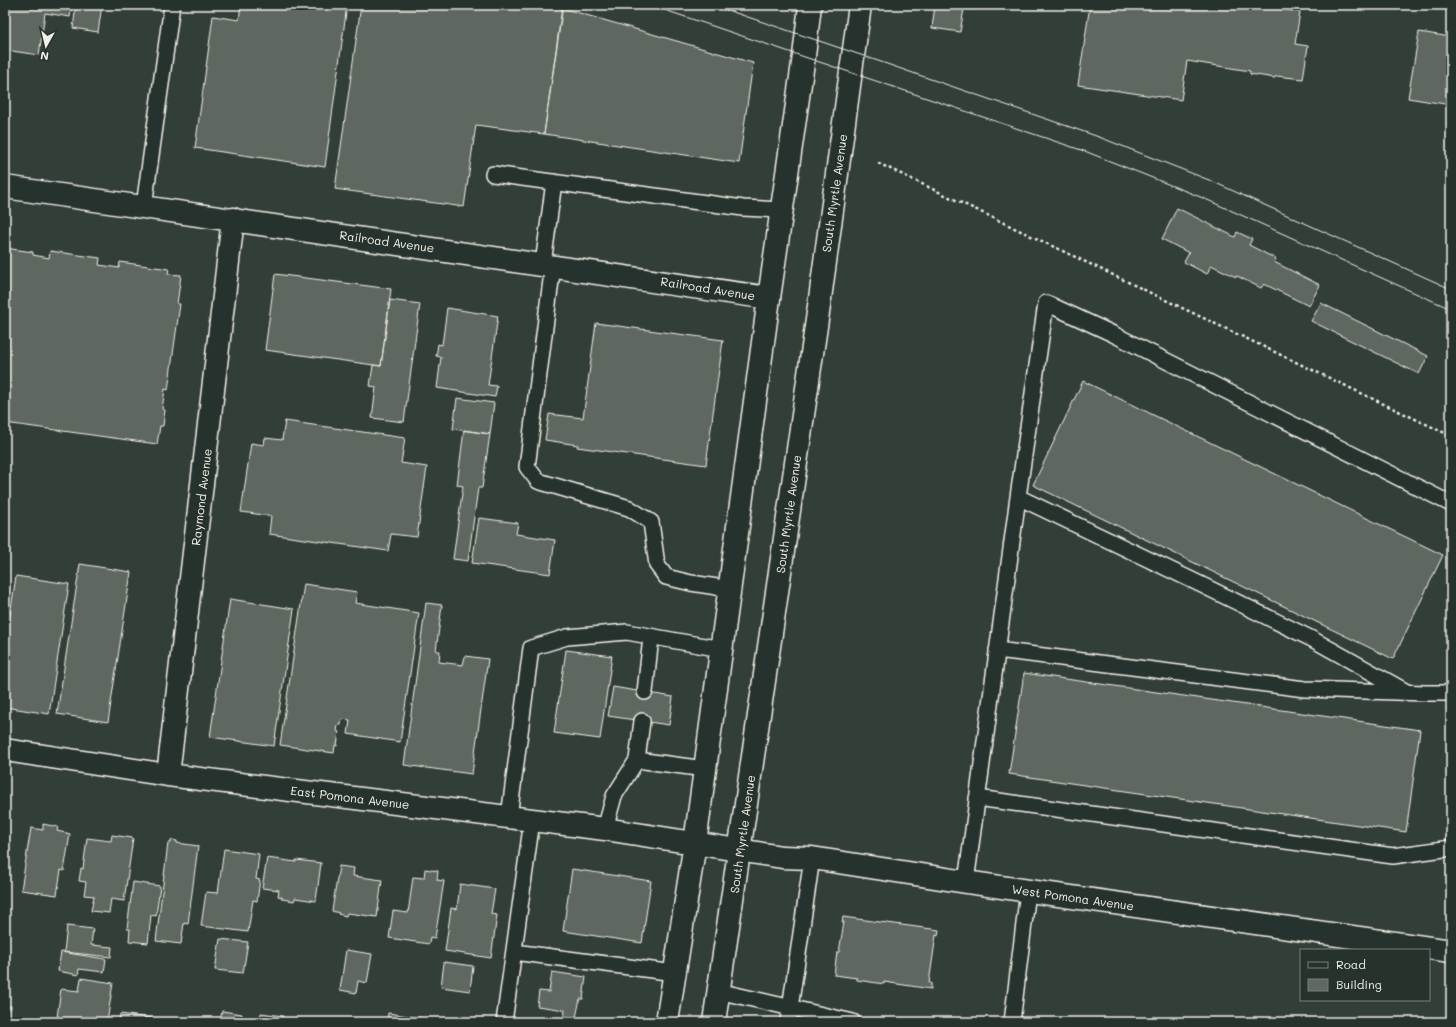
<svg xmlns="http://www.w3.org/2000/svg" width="1456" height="1027" font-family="Mali,sans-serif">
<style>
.building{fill:#5f6861;stroke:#f4f1e8}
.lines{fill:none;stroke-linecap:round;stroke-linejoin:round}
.lane-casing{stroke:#f4f1e8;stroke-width:18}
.street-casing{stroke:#f4f1e8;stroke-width:25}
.secondary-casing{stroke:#f4f1e8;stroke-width:25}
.path{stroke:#f4f1e8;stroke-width:2.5;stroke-dasharray:3 3;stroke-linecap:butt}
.lane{stroke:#26332d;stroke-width:15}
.street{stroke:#26332d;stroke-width:22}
.secondary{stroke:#26332d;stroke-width:22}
.tram{stroke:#f4f1e8;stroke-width:1}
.labels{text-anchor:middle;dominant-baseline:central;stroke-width:3;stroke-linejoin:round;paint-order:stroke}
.street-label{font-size:12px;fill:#f4f1e8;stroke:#26332d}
</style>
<rect width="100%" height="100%" fill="#323e38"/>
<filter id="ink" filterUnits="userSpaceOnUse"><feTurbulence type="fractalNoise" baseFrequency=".025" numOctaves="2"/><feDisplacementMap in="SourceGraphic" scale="8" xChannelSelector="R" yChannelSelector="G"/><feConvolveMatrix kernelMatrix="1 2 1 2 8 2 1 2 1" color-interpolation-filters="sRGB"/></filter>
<g filter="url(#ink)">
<!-- building -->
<path class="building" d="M 5,5 L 72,5 L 70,17 L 45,13 L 39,55 L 5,50 Z
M 76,5 L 102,5 L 98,32 L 73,28 Z
M 241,5 L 347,5 L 325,167 L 195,148 L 213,16 L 239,20 Z
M 361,5 L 563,5 L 544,134 L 476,125 L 464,207 L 335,189 Z
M 935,5 L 975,5 L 975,10 L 964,9 L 960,32 L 932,28 Z
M 1090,5 L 1254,5 L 1300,12 L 1295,44 L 1308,46 L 1303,79 L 1276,76 L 1275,78 L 1250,74 L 1250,71 L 1187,61 L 1181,100 L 1078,85 Z
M 562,8 L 753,63 L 739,163 L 544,134 Z
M 1419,32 L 1451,37 L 1451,105 L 1408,98 Z
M 1177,208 L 1235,237 L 1237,232 L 1252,239 L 1249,245 L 1276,259 L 1274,262 L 1320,285 L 1309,306 L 1264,284 L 1261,288 L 1237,276 L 1236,277 L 1211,265 L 1207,274 L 1184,262 L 1189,253 L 1162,239 Z
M 5,248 L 33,252 L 33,255 L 49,258 L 50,251 L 100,258 L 99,265 L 119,268 L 120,262 L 169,269 L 168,274 L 181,275 L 177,304 L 180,304 L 168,390 L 165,389 L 162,409 L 165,410 L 163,426 L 160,426 L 157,444 L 5,423 Z
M 275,274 L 391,289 L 381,366 L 265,350 Z
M 390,300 L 420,304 L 404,422 L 372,418 L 376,387 L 370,386 L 373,365 L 381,366 Z
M 1321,303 L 1428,356 L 1419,374 L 1311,321 Z
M 447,308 L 498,316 L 488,385 L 497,386 L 495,397 L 437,388 L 441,357 L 436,356 L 438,344 L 442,345 Z
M 596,323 L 723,340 L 706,465 L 577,447 L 578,445 L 545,440 L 549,414 L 583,418 Z
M 1083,381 L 1443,555 L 1393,659 L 1033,485 Z
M 457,398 L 494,403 L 490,434 L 453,429 Z
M 285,421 L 405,438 L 401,463 L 427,467 L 417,537 L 391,534 L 388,551 L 269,534 L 271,516 L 241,512 L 251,443 L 264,445 L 265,438 L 282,440 Z
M 464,430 L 490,434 L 482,488 L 478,488 L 468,561 L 453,559 L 463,486 L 457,485 Z
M 479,518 L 518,523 L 516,534 L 555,540 L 550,574 L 472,563 Z
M 80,564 L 131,572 L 108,722 L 57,714 Z
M 16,576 L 69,584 L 49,714 L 5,707 L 5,648 Z
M 304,584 L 357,592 L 355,603 L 419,613 L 400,742 L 348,734 L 350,720 L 342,719 L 341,725 L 338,725 L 337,731 L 339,732 L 337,746 L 335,745 L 334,753 L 280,745 Z
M 230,599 L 294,609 L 274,746 L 210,737 Z
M 426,603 L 442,605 L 436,651 L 440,651 L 439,662 L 463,665 L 465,656 L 488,659 L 472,774 L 404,765 Z
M 566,650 L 612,656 L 600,739 L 554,733 Z
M 1024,673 L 1420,730 L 1406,832 L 1009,774 Z
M 613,687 L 673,697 L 669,725 L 608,716 Z
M 5,824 L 8,825 L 5,846 Z
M 43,824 L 58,827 L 57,831 L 70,834 L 64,871 L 61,870 L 57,895 L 21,890 L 31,828 L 43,830 Z
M 112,835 L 133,838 L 124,901 L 111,899 L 109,913 L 91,911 L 94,896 L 84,895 L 86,882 L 79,881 L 81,868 L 83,869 L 87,838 L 111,841 Z
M 171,840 L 177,841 L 177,843 L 198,846 L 188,924 L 184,923 L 181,944 L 156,941 L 168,843 L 171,843 Z
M 224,849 L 259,854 L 256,879 L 260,880 L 257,901 L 253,900 L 248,932 L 201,926 L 206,892 L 218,893 Z
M 267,858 L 296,862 L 296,860 L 321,863 L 316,901 L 295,898 L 294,901 L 282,899 L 282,897 L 278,896 L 279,890 L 262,888 Z
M 339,866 L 354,868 L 353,876 L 382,880 L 377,917 L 347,913 L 346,916 L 338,914 L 339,913 L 332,911 Z
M 425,869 L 438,871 L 437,880 L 444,881 L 435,938 L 430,937 L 429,944 L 389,938 L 393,911 L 408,913 L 413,877 L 424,878 Z
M 572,869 L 651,881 L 642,943 L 563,931 Z
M 133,882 L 160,886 L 156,916 L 151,915 L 148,943 L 129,941 L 130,929 L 127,929 Z
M 460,884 L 495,889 L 491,914 L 497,915 L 491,958 L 445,951 L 451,908 L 457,909 Z
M 843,917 L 939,930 L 938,936 L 936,935 L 929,983 L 931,983 L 931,989 L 884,982 L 884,984 L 857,980 L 857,978 L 834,975 L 837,952 L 839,952 L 844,922 L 842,922 Z
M 67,926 L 93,929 L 91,945 L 112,947 L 111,957 L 64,952 Z
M 220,939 L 248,942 L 243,973 L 215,970 Z
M 346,950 L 372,954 L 367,983 L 358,981 L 356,993 L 340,990 Z
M 61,952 L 106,959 L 104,972 L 79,969 L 78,975 L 58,971 Z
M 444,962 L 473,966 L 470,991 L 441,987 Z
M 552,972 L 586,977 L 583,999 L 580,999 L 575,1022 L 563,1022 L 565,1010 L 537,1006 L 539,991 L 549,992 Z
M 81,978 L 113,983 L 107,1022 L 92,1022 L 57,1017 L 61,989 L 79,991 Z
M 5,1005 L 11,1006 L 9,1019 L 22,1022 L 5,1022 Z
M 222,1011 L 242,1014 L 241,1022 L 220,1022 Z
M 261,1013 L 283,1016 L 282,1022 L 260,1022 Z
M 388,1013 L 428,1019 L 428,1022 L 387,1022 Z
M 120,1014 L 166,1020 L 165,1022 L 119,1022 Z
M 529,1020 L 543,1022 L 528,1022 Z"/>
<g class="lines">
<!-- lane casing -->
<g class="lane-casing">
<path id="lane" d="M 493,174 L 743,208 L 782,210
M 144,206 L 172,5
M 543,264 L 554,182
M 553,265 L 527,467 L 538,481 L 629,508 L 651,522 L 657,565 L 666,577 L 691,583 L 730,589
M 1018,497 L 1202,585 L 1312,639 L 1405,691
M 997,650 L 1305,689 L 1425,693 L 1451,693
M 645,692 L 651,637
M 637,760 L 705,769
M 977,798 L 1393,856 L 1451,848
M 509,817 L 531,648 L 567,637 L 627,632 L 721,649
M 605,829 L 614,796 L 637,760 L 642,721
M 966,882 L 1018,497 L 1046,303 L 1113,334 L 1451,504
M 514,952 L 675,973
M 718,991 L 853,1022
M 504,1022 L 532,820
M 788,1022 L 812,858
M 1012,1022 L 1028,891"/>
</g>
<!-- street casing -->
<g class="street-casing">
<path id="street" d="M 5,187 L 769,298
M 5,750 L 168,775 L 605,829 L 782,857 L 812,858 L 966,882 L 1451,951
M 168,775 L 233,219"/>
</g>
<!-- secondary casing -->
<g class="secondary-casing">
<path id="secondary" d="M 667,1022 L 695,843 L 769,298 L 804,56 L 810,5
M 714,1022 L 819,306 L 860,5"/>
</g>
<!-- path -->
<path class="path" d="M 878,163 L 1451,436"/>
<!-- lane -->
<use href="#lane" class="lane"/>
<!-- street -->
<use href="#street" class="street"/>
<!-- secondary -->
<use href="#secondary" class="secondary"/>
<!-- tram -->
<path class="tram" d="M 650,5 L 1087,152 L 1203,198 L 1451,309
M 712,5 L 852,52 L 1099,137 L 1209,180 L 1451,289"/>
</g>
</g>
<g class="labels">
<!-- street labels -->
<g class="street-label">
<text transform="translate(834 193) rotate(-82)">South Myrtle Avenue</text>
<text transform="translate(387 241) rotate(8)">Railroad Avenue</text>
<text transform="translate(708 288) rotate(9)">Railroad Avenue</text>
<text transform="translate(201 497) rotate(-83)">Raymond Avenue</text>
<text transform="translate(788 514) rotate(-82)">South Myrtle Avenue</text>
<text transform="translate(350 797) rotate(7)">East Pomona Avenue</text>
<text transform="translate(742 834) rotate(-82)">South Myrtle Avenue</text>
<text transform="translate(1073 897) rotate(8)">West Pomona Avenue</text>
</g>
</g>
<!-- margin -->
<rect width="1456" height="1027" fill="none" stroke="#26332d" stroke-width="20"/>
<rect x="10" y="10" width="1436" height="1007" fill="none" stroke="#f4f1e8" stroke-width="1.5" filter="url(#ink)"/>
<!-- legend -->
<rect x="1300" y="949" width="130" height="52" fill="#26332d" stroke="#787f78"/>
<rect x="1308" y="962" width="20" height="6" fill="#26332d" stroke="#787f78"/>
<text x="1336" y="969" font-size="12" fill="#f4f1e8">Road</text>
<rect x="1308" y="979" width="20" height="12" fill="#5f6861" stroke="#787f78"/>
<text x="1336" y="989" font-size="12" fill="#f4f1e8">Building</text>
<!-- north arrow -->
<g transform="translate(46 46) rotate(188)" stroke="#26332d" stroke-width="3" paint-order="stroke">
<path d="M0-3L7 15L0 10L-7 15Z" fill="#f4f1e8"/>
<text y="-6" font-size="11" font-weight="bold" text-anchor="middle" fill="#f4f1e8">N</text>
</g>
</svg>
